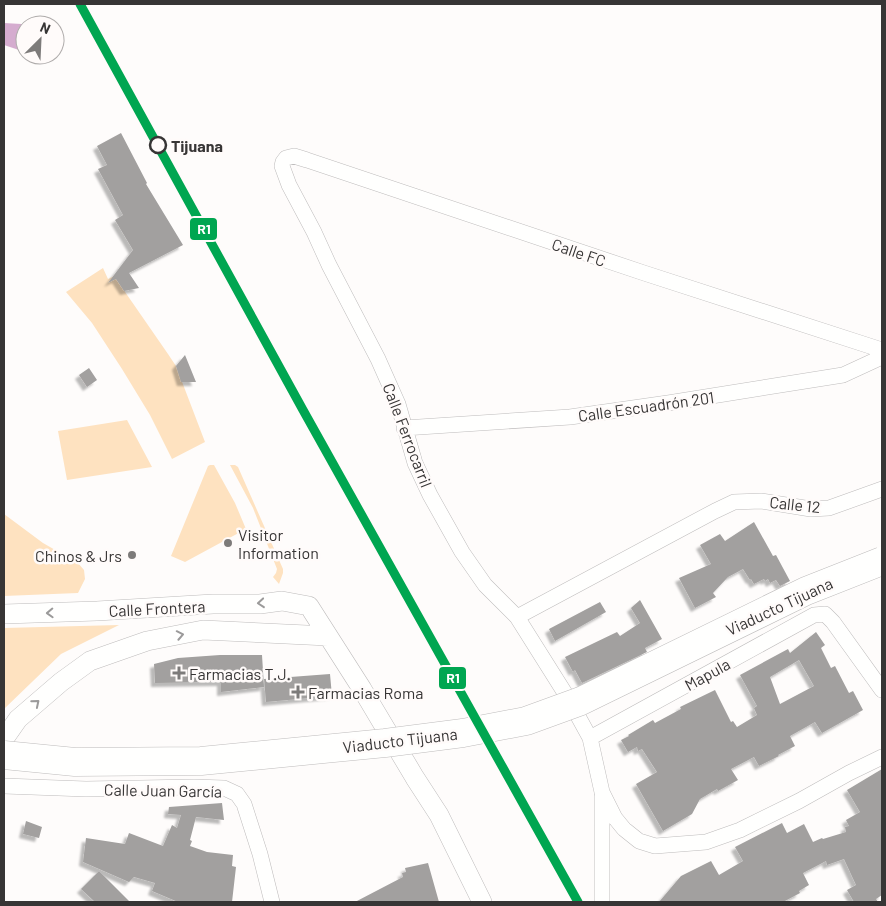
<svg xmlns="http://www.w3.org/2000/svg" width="886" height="906" font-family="Barlow,sans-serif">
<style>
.green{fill:#fee2c0}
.water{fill:#d5accf}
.building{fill:#a2a09f;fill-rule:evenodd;filter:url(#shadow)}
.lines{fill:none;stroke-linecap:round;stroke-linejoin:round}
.minor-casing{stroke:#bebcbc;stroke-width:16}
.tertiary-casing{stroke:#bebcbc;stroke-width:20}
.minor{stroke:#fffffe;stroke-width:15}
.tertiary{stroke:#fffffe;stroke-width:19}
.motorway-bridge-casing{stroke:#bebcbc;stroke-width:29;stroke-linecap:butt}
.motorway-bridge{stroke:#fffffe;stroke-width:28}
.rail-1-casing{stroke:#fffbfa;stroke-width:12}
.rail-1{stroke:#00a651;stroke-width:9}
.oneway{stroke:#9b9a9a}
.stop-dot{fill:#fffbfa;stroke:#373535;stroke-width:2.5}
.poi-dot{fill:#7d7b7a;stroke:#fffbfa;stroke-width:2}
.labels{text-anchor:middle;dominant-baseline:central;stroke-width:5;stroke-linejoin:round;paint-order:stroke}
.stop-label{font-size:16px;font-weight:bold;fill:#373535;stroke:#fffbfa;text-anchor:start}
.street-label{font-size:16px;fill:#373535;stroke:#fffbfa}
.poi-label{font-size:16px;fill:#373535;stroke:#fffbfa;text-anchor:start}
.line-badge{stroke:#fffbfa;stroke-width:2}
.badge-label{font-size:14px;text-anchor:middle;font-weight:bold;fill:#fff}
</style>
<defs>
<filter id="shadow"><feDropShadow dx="-4" dy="4" stdDeviation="1" flood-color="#0004"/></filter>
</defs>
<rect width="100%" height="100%" fill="#fefcfb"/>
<!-- green -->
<path class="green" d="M 103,268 L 108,279 L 114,276 L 168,354 L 176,366 L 205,442 L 172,459 L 150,415 L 122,369 L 92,323 L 66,292 Z
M 127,420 L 152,467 L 67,480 L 58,431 Z
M 210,465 L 214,465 L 235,503 L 246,529 L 185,562 L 171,556 L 208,466 Z
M 230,465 L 235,465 L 238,467 L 283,569 L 283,573 L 279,584 L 273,577 L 276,573 L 277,569 L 253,508 Z
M 4,514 L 43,543 L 78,563 L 84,570 L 85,579 L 78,593 L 4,596 Z
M 119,625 L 61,654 L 4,709 L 4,628 Z"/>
<!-- water -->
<path class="water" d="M 4,23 L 39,25 L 25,25 L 25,52 L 4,45 Z"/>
<!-- building -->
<path class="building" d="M 121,133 L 147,183 L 146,184 L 183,245 L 129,273 L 139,288 L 124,291 L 116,279 L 108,283 L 133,250 L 115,220 L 123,215 L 98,169 L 107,165 L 97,146 Z
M 185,355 L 196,382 L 181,382 L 176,366 Z
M 89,368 L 97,380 L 87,387 L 79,375 Z
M 754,522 L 773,556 L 776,555 L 790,581 L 780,586 L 776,580 L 770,583 L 768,579 L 765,581 L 764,579 L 754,584 L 751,579 L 750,580 L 743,569 L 728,577 L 713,593 L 716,597 L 695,608 L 679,578 L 711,564 L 700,545 L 720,534 L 725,541 Z
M 640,600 L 662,639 L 645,648 L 647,652 L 582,683 L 575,670 L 573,672 L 565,657 L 617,632 L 620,636 L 640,623 L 631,608 Z
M 600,602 L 606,612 L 555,641 L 549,629 Z
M 816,632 L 825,645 L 821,648 L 831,668 L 835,666 L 849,693 L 853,691 L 863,710 L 822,733 L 815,722 L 790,736 L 795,746 L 778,755 L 779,756 L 759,766 L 754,757 L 731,769 L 738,780 L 718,791 L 717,789 L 700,799 L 692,814 L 663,831 L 636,784 L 657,772 L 642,749 L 638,751 L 637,747 L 628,752 L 621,740 L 629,736 L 628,735 L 653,720 L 655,723 L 681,709 L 680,707 L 715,690 L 731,722 L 733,721 L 737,727 L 757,715 L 754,708 L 757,706 L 740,675 L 788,649 L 790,653 ZM 799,660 L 814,686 L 780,704 L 770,677 Z
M 220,655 L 262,655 L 264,687 L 221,692 L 221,682 L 155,683 L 154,664 L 178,658 Z
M 330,674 L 332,696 L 266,702 L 264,679 Z
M 882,769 L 882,895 L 876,899 L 878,902 L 854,902 L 847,890 L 856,885 L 844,859 L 827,865 L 826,861 L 803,873 L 809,885 L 799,891 L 800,893 L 783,902 L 659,902 L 681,876 L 711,861 L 719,875 L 743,861 L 735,847 L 782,823 L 787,833 L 804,824 L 813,842 L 822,838 L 823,839 L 846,832 L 845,827 L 849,826 L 846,820 L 860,812 L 847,790 Z
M 222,803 L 224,820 L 196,817 L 190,840 L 192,841 L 190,846 L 207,852 L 233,855 L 232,866 L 236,867 L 232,902 L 178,902 L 152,891 L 155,883 L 134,877 L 129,882 L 83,862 L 86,838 L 125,844 L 129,833 L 163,846 L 172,825 L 177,828 L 181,815 L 168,814 L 169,807 Z
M 26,821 L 42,827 L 39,838 L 23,834 Z
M 428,863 L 439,902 L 355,902 L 403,877 L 402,873 L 406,872 L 405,868 Z
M 99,871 L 130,902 L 95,902 L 81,889 Z"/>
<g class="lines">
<!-- minor casing -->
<g class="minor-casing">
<path id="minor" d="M 882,350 L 644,273 L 307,160 L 294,156 L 286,158 L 283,162 L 282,166 L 289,185 L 314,232 L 329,265 L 378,359 L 398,404 L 415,463 L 430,495 L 462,552 L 485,585 L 517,617 L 568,698 L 590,738 L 602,792 L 615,818 L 624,829 L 639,841 L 655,846 L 706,842 L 740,830 L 799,801 L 849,773 L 882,757
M 404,428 L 570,417 L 668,403 L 843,375 L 882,357
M 517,617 L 715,511 L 734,502 L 761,501 L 811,509 L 829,508 L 882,489
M 590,738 L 814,615 L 825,614 L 833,622 L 882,690
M 4,786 L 86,789 L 194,787 L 224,788 L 237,794 L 244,804 L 260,854 L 272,902
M 602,902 L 602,796"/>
</g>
<!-- tertiary casing -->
<g class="tertiary-casing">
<path id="tertiary" d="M 4,614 L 97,611 L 213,604 L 260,604 L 282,601 L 309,606 L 362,689 L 415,778 L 439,815 L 482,902
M 4,739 L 18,719 L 61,682 L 90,661 L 147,641 L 203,630 L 328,636"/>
</g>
<!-- minor -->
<use href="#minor" class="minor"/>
<!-- tertiary -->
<use href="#tertiary" class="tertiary"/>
<!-- motorway-bridge casing -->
<g class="motorway-bridge-casing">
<path id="motorway-bridge" d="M 4,755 L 75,762 L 201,761 L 385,743 L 463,733 L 526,721 L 581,701 L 806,591 L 882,561"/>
</g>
<!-- motorway-bridge -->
<use href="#motorway-bridge" class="motorway-bridge"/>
<!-- rail-1 casing -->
<g class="rail-1-casing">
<path id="rail-1" d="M 80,4 L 303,410 L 578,902"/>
</g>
<!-- rail-1 -->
<use href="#rail-1" class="rail-1"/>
</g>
<!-- one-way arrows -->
<defs><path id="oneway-chevron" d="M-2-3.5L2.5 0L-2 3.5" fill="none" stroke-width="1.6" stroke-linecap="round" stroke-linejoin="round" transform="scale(1.25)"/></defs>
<g class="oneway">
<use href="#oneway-chevron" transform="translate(261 603) rotate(175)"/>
<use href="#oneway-chevron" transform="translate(50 613) rotate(178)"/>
<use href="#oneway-chevron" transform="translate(180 635) rotate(-11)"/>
<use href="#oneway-chevron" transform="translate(36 703) rotate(-40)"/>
</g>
<!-- markers -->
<circle class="stop-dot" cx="158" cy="145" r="8"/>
<g class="poi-dot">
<circle cx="228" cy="543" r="5"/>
<circle cx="132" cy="555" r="5"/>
<path d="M176.5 665.5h5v5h5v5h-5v5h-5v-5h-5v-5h5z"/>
<path d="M295.5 684.5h5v5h5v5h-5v5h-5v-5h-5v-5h5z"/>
</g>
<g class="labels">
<!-- stop labels -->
<g class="stop-label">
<text x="171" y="145">Tijuana</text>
</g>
<!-- street labels -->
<g class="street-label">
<text transform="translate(579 252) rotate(19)">Calle FC</text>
<text transform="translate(646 406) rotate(-8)">Calle Escuadrón 201</text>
<text transform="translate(408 435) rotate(69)">Calle Ferrocarril</text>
<text transform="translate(795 504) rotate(6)">Calle 12</text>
<text transform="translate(779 606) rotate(-25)">Viaducto Tijuana</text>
<text transform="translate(157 608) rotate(-3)">Calle Frontera</text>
<text transform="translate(707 674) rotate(-29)">Mapula</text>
<text transform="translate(400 740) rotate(-7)">Viaducto Tijuana</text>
<text transform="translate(163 790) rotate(1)">Calle Juan García</text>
</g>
<!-- poi labels -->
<g class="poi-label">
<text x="238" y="534">Visitor<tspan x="238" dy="18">Information</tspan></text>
<text x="122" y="555" text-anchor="end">Chinos &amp; Jrs</text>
<text x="189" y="673">Farmacias T.J.</text>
<text x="308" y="692">Farmacias Roma</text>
</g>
</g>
<g class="line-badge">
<rect x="189" y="217" width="29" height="24" rx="5" fill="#00a651"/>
<rect x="438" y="666" width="29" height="24" rx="5" fill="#00a651"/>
</g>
<g class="badge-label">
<text x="204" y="234">R1</text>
<text x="453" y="683">R1</text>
</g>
<!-- border -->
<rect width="886" height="906" fill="none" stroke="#373535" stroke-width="10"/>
<!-- north arrow -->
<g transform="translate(40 40) rotate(24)"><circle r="24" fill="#fffbfa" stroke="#afacab"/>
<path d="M0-4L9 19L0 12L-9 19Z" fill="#7d7b7a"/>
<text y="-8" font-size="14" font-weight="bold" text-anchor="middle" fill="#373535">N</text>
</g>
</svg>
